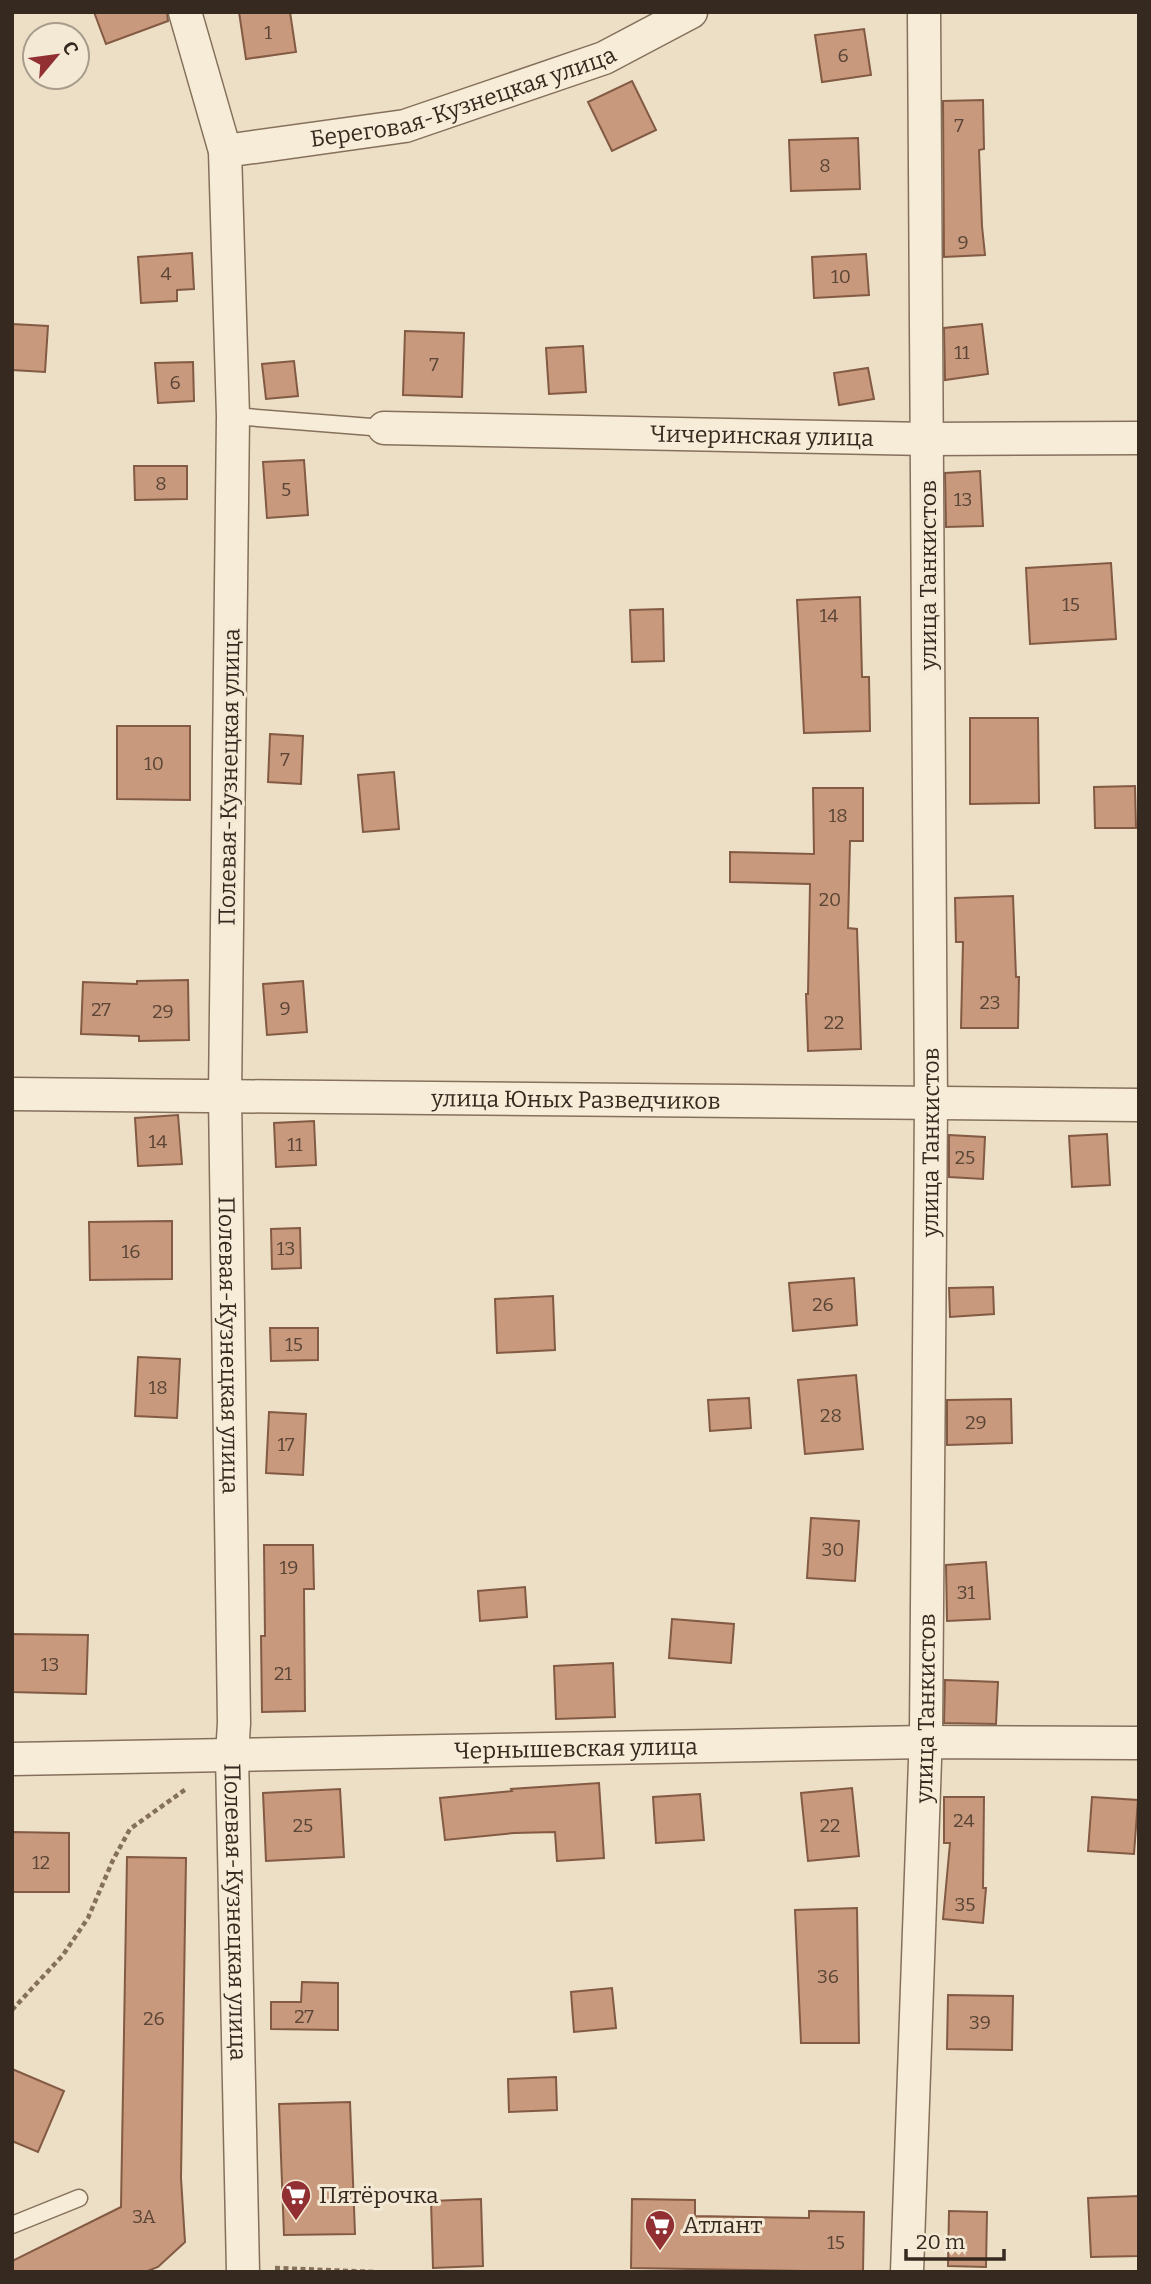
<svg xmlns="http://www.w3.org/2000/svg" width="1151" height="2284" font-family="Bitter,serif">
<style>
.building{fill:#c8997c;stroke:#835a43;stroke-width:2}
.lines{fill:none;stroke-linecap:round;stroke-linejoin:round}
.lane-casing{stroke:#85705c;stroke-width:19}
.street-casing{stroke:#85705c;stroke-width:35}
.path{stroke:#85705c;stroke-width:4.5;stroke-dasharray:5 3.5;stroke-linecap:butt}
.lane{stroke:#f7ecd7;stroke-width:16}
.street{stroke:#f7ecd7;stroke-width:32}
.labels{text-anchor:middle;dominant-baseline:central;stroke-width:6;stroke-linejoin:round;paint-order:stroke}
.number-label{font-size:19px;fill:#5a4536}
.street-label{font-size:23px;fill:#36291f;stroke:#f4e9d4}
.poi-label{font-size:23px;fill:#36291f;stroke:#f4e9d4;text-anchor:start}
</style>
<rect width="100%" height="100%" fill="#ecdfc5"/>
<!-- building -->
<path class="building" d="M 94,12 L 167,12 L 168,21 L 106,44 Z
M 239,12 L 290,12 L 296,52 L 246,59 Z
M 864,29 L 871,75 L 822,82 L 815,35 Z
M 632,81 L 656,130 L 612,151 L 588,102 Z
M 983,100 L 984,149 L 979,150 L 982,226 L 985,255 L 944,257 L 943,101 Z
M 858,138 L 860,189 L 791,191 L 789,140 Z
M 192,253 L 194,289 L 177,290 L 177,301 L 141,303 L 138,257 Z
M 866,254 L 869,295 L 814,298 L 812,257 Z
M 12,324 L 48,326 L 45,372 L 12,370 Z
M 982,324 L 988,374 L 945,380 L 944,328 Z
M 405,331 L 464,333 L 462,397 L 403,395 Z
M 583,346 L 586,392 L 549,394 L 546,348 Z
M 294,361 L 298,396 L 266,399 L 262,364 Z
M 193,362 L 194,401 L 158,403 L 155,363 Z
M 868,368 L 874,399 L 839,405 L 834,373 Z
M 304,460 L 308,515 L 267,518 L 263,462 Z
M 134,466 L 187,466 L 187,499 L 135,500 Z
M 980,471 L 983,526 L 946,527 L 945,473 Z
M 1111,563 L 1116,639 L 1030,644 L 1026,568 Z
M 860,597 L 862,677 L 869,677 L 870,731 L 804,733 L 797,600 Z
M 663,609 L 664,661 L 632,662 L 630,610 Z
M 970,718 L 1038,718 L 1039,803 L 970,804 Z
M 117,726 L 190,726 L 190,800 L 117,799 Z
M 270,734 L 303,736 L 301,784 L 268,782 Z
M 394,772 L 399,829 L 363,832 L 358,775 Z
M 1135,786 L 1136,828 L 1095,828 L 1094,787 Z
M 813,788 L 863,788 L 863,841 L 850,841 L 848,928 L 857,929 L 861,1049 L 808,1051 L 806,994 L 808,994 L 810,884 L 730,882 L 730,852 L 814,854 Z
M 1013,896 L 1016,977 L 1019,977 L 1018,1028 L 961,1028 L 963,942 L 956,942 L 955,898 Z
M 188,980 L 189,1040 L 139,1041 L 139,1036 L 81,1034 L 83,982 L 137,984 L 137,981 Z
M 303,981 L 307,1032 L 267,1035 L 263,984 Z
M 178,1115 L 182,1164 L 138,1166 L 135,1118 Z
M 314,1121 L 316,1165 L 276,1167 L 274,1123 Z
M 1107,1134 L 1110,1185 L 1072,1187 L 1069,1136 Z
M 949,1135 L 985,1137 L 983,1179 L 949,1177 Z
M 172,1221 L 172,1279 L 90,1280 L 89,1222 Z
M 300,1228 L 301,1268 L 272,1269 L 271,1229 Z
M 854,1278 L 857,1325 L 793,1331 L 789,1283 Z
M 993,1287 L 994,1314 L 950,1317 L 949,1288 Z
M 553,1296 L 555,1350 L 497,1353 L 495,1299 Z
M 270,1328 L 318,1328 L 318,1360 L 271,1361 Z
M 138,1357 L 180,1359 L 177,1418 L 135,1416 Z
M 856,1375 L 863,1449 L 805,1454 L 798,1380 Z
M 749,1398 L 751,1428 L 710,1431 L 708,1400 Z
M 1011,1399 L 1012,1443 L 947,1445 L 947,1400 Z
M 269,1412 L 306,1414 L 303,1475 L 266,1473 Z
M 811,1518 L 859,1521 L 855,1581 L 807,1578 Z
M 264,1545 L 313,1545 L 314,1589 L 304,1589 L 305,1711 L 262,1712 L 261,1636 L 265,1636 Z
M 986,1562 L 990,1619 L 947,1621 L 946,1565 Z
M 525,1587 L 527,1617 L 480,1621 L 478,1591 Z
M 672,1619 L 734,1624 L 731,1663 L 669,1658 Z
M 12,1634 L 88,1635 L 86,1694 L 12,1692 Z
M 613,1663 L 615,1717 L 556,1719 L 554,1666 Z
M 945,1680 L 998,1682 L 996,1724 L 944,1723 Z
M 599,1783 L 604,1858 L 557,1861 L 555,1832 L 514,1833 L 445,1840 L 440,1798 L 512,1791 L 511,1789 Z
M 852,1788 L 859,1856 L 808,1861 L 801,1793 Z
M 340,1789 L 344,1857 L 266,1861 L 263,1793 Z
M 700,1794 L 704,1840 L 656,1843 L 653,1797 Z
M 944,1797 L 984,1797 L 983,1888 L 986,1888 L 983,1923 L 943,1919 L 950,1843 L 944,1843 Z
M 1092,1797 L 1138,1800 L 1134,1854 L 1088,1851 Z
M 12,1832 L 69,1833 L 69,1892 L 12,1892 Z
M 127,1857 L 186,1858 L 181,2178 L 185,2242 L 158,2267 L 145,2272 L 12,2272 L 12,2261 L 121,2207 Z
M 857,1908 L 859,2043 L 801,2043 L 795,1910 Z
M 302,1982 L 338,1983 L 338,2030 L 271,2029 L 271,2002 L 301,2002 Z
M 612,1988 L 616,2028 L 574,2032 L 571,1992 Z
M 948,1995 L 1013,1996 L 1012,2050 L 947,2049 Z
M 12,2069 L 64,2091 L 38,2152 L 12,2141 Z
M 556,2077 L 557,2110 L 509,2112 L 508,2079 Z
M 350,2102 L 355,2234 L 284,2235 L 279,2104 Z
M 1139,2196 L 1139,2256 L 1091,2257 L 1088,2198 Z
M 481,2199 L 483,2266 L 433,2268 L 431,2201 Z
M 632,2199 L 695,2200 L 695,2216 L 809,2218 L 809,2211 L 864,2212 L 863,2272 L 631,2268 Z
M 949,2211 L 987,2212 L 986,2267 L 948,2266 Z"/>
<g class="lines">
<!-- lane casing -->
<g class="lane-casing">
<path id="lane" d="M 233,416 L 384,428
M 12,2225 L 79,2198"/>
</g>
<!-- street casing -->
<g class="street-casing">
<g id="street">
<path id="s1" d="M 185,12 L 225,151 L 233,416 L 225,1096 L 234,1723 L 232,1755 L 243,2272"/>
<path id="s2" d="M 225,151 L 405,126 L 604,58 L 691,12"/>
<path id="s3" d="M 384,428 L 927,439 L 1139,438"/>
<path id="s4" d="M 12,1094 L 1139,1105"/>
<path id="s5" d="M 12,1759 L 926,1742 L 1139,1743"/>
<path id="s6" d="M 907,2272 L 926,1732 L 931,1103 L 924,12"/>
</g>
</g>
<!-- path -->
<path class="path" d="M 12,2010 L 63,1955 L 88,1918 L 113,1860 L 130,1829 L 186,1789
M 275,2268 L 375,2272"/>
<!-- lane -->
<use href="#lane" class="lane"/>
<!-- street -->
<use href="#street" class="street"/>
</g>
<!-- icons -->
<defs>
<g id="supermarket-pin" transform="scale(1.575)"><path d="M0 17L-7.5 6A9.5 9.5 0 1 1 7.5 6Z" fill="#912f33" stroke="#f4e9d4"/><path d="M-6-5.5h2.5l.6 2H6L4.5 2H-2.5L-4.4-4H-6ZM-1.5 3.2a1.3 1.3 0 1 0 .1 0ZM3 3.2a1.3 1.3 0 1 0 .1 0Z" fill="#fff"/></g>
</defs>
<g fill-rule="evenodd">
<use href="#supermarket-pin" x="296" y="2195"/>
<use href="#supermarket-pin" x="660" y="2225"/>
</g>
<g class="labels">
<!-- number labels -->
<g class="number-label">
<text x="268" y="32">1</text>
<text x="843" y="55">6</text>
<text x="959" y="125">7</text>
<text x="825" y="165">8</text>
<text x="963" y="242">9</text>
<text x="166" y="273">4</text>
<text x="841" y="276">10</text>
<text x="962" y="352">11</text>
<text x="434" y="364">7</text>
<text x="175" y="382">6</text>
<text x="161" y="483">8</text>
<text x="286" y="489">5</text>
<text x="963" y="499">13</text>
<text x="1071" y="604">15</text>
<text x="829" y="615">14</text>
<text x="285" y="759">7</text>
<text x="154" y="763">10</text>
<text x="838" y="815">18</text>
<text x="830" y="899">20</text>
<text x="990" y="1002">23</text>
<text x="285" y="1008">9</text>
<text x="101" y="1009">27</text>
<text x="163" y="1011">29</text>
<text x="834" y="1022">22</text>
<text x="158" y="1141">14</text>
<text x="295" y="1144">11</text>
<text x="965" y="1157">25</text>
<text x="286" y="1248">13</text>
<text x="131" y="1251">16</text>
<text x="823" y="1304">26</text>
<text x="294" y="1344">15</text>
<text x="158" y="1387">18</text>
<text x="831" y="1415">28</text>
<text x="976" y="1422">29</text>
<text x="286" y="1444">17</text>
<text x="833" y="1549">30</text>
<text x="289" y="1567">19</text>
<text x="966" y="1592">31</text>
<text x="50" y="1664">13</text>
<text x="283" y="1673">21</text>
<text x="964" y="1820">24</text>
<text x="303" y="1825">25</text>
<text x="830" y="1825">22</text>
<text x="41" y="1862">12</text>
<text x="965" y="1904">35</text>
<text x="828" y="1976">36</text>
<text x="304" y="2016">27</text>
<text x="154" y="2018">26</text>
<text x="980" y="2022">39</text>
<text x="144" y="2216">3А</text>
<text x="836" y="2242">15</text>
</g>
<!-- street labels -->
<g class="street-label">
<text stroke="none"><textPath href="#s2" startOffset="245">Береговая-Кузнецкая улица</textPath></text>
<text stroke="none"><textPath href="#s3" startOffset="378">Чичеринская улица</textPath></text>
<text transform="translate(928 575) rotate(-90)">улица Танкистов</text>
<text transform="translate(229 777) rotate(-89)">Полевая-Кузнецкая улица</text>
<text stroke="none"><textPath href="#s4" startOffset="564">улица Юных Разведчиков</textPath></text>
<text stroke="none"><textPath href="#s6" startOffset="1130">улица Танкистов</textPath></text>
<text stroke="none"><textPath href="#s1" startOffset="1339">Полевая-Кузнецкая улица</textPath></text>
<text stroke="none"><textPath href="#s6" startOffset="564">улица Танкистов</textPath></text>
<text stroke="none"><textPath href="#s5" startOffset="564">Чернышевская улица</textPath></text>
<text stroke="none"><textPath href="#s1" startOffset="1906">Полевая-Кузнецкая улица</textPath></text>
</g>
<!-- poi labels -->
<g class="poi-label">
<text x="319" y="2195">Пятёрочка</text>
<text x="683" y="2225">Атлант</text>
</g>
</g>
<!-- border -->
<rect width="1151" height="2284" fill="none" stroke="#36291f" stroke-width="28"/>
<!-- north arrow -->
<g transform="translate(56 56) rotate(61)"><circle r="33" fill="#f4e9d4" stroke="#a89c8c" stroke-width="2"/>
<path d="M0-5L12 26L0 18L-12 26Z" fill="#912f33"/>
<text y="-10" font-size="19" font-weight="bold" text-anchor="middle" fill="#36291f">С</text>
</g>
<!-- scale -->
<path d="M906 2249v10h98v-10" fill="none" stroke="#36291f" stroke-width="3.5"/>
<text x="916" y="2249" font-size="21" fill="#36291f" stroke="#f4e9d4" stroke-width="5" paint-order="stroke">20 m</text>
</svg>
